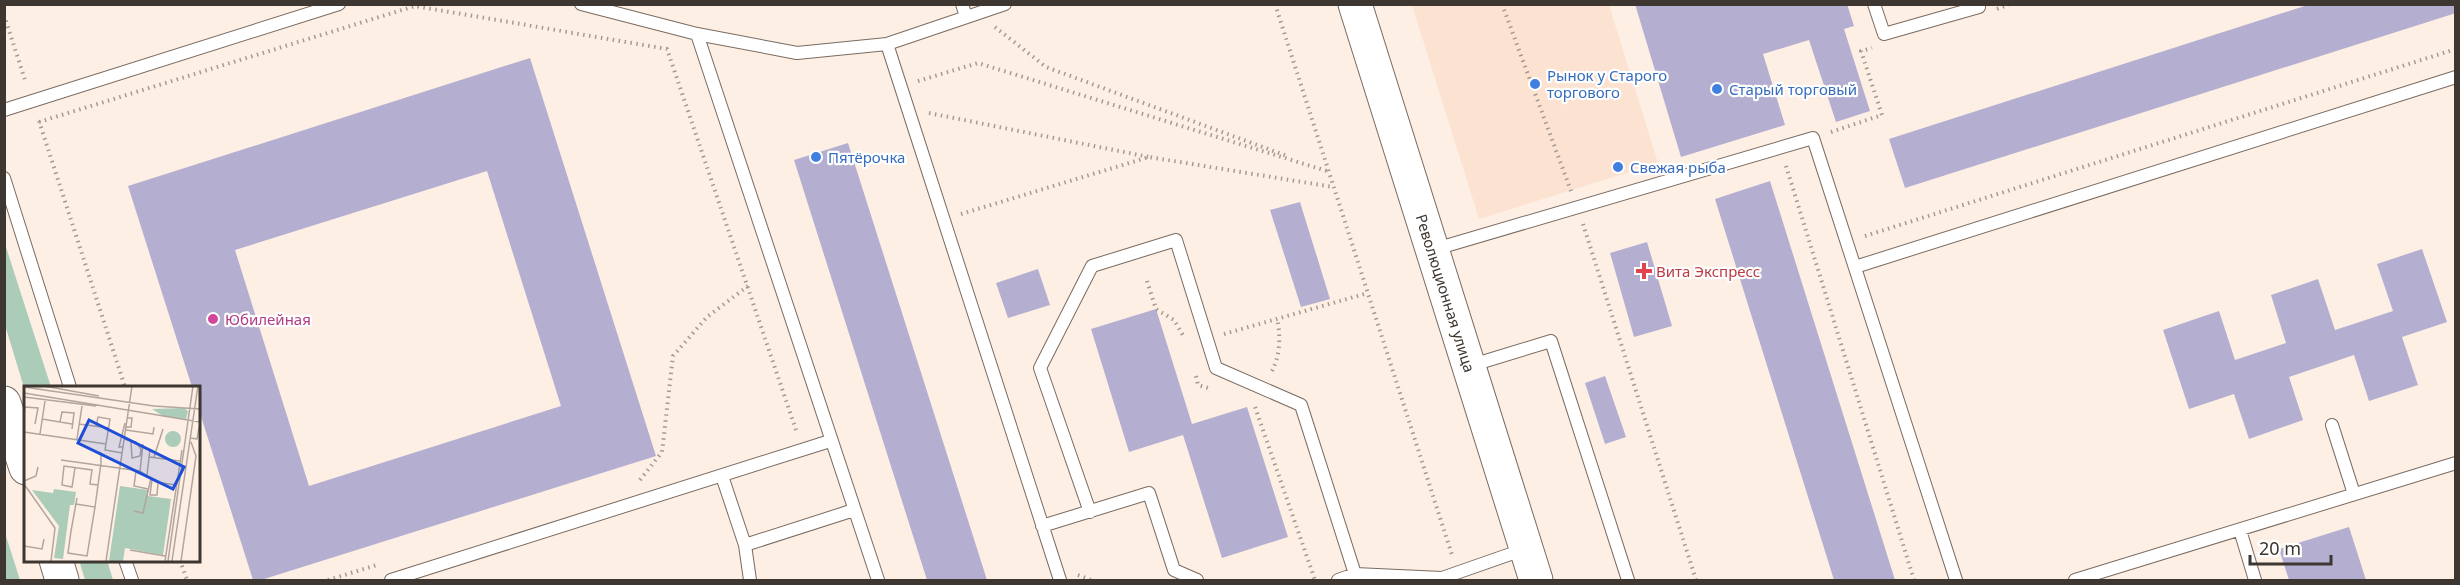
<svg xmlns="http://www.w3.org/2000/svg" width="2460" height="585" font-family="'Noto Sans',sans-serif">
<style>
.built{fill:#fbe2d1}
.green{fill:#abccb8}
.building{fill:#b4afd0;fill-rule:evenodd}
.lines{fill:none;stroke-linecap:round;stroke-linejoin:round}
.lane-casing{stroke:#7a6b60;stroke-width:14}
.secondary-casing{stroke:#7a6b60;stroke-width:35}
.path{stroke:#a59a92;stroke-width:4;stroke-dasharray:1.5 4.5;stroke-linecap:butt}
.lane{stroke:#fff;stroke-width:12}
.secondary{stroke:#fff;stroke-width:33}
.shop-dot{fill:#3f7fe0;stroke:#fff;stroke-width:2}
.health-dot{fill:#e0444e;stroke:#fff;stroke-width:2}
.hotel-dot{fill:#d1479c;stroke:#fff;stroke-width:2}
.labels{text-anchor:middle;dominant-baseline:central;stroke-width:4.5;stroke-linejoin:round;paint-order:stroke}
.shop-label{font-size:15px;fill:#366cbe;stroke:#fff;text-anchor:start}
.health-label{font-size:15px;fill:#be3a42;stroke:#fff;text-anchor:start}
.street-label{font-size:15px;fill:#3d3631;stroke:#fff}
.hotel-label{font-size:15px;fill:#b23c85;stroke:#fff;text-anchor:start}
.inset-road{fill:none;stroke:#b1a59d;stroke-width:1.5}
.view{fill:#1d4ed8;fill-opacity:0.15;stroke:#1d4ed8;stroke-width:3}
.inset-edge{fill:none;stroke:#3d3631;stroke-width:3}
</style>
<rect width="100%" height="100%" fill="#feefe5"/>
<!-- built -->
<path class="built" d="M 1412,5 L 1609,5 L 1658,163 L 1479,219 Z"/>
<!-- green -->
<path class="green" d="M 5,244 L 51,387 L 26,387 L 25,391 L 5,325 Z
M 4,533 L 5,533 L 20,580 L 5,580 Z
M 79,560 L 107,560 L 113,580 L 85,580 Z"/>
<!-- building -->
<path class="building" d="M 1635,4 L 1847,4 L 1854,26 L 1844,29 L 1870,111 L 1836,122 L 1809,40 L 1763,54 L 1785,125 L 1681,157 Z
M 2311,4 L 2456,4 L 2456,13 L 1905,188 L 1889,139 Z
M 530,58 L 656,456 L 261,580 L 253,580 L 198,407 L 198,387 L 192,387 L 128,186 ZM 487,171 L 561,406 L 309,486 L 235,250 Z
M 848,143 L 987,580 L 927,580 L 794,160 Z
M 1770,181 L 1895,580 L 1834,580 L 1715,199 Z
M 1300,202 L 1330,299 L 1301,307 L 1270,210 Z
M 1647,242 L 1672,326 L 1634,337 L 1610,253 Z
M 2422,249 L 2447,322 L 2402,337 L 2418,385 L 2369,401 L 2354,355 L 2289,377 L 2303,420 L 2249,439 L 2234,394 L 2189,409 L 2163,330 L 2219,311 L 2235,360 L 2286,343 L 2271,295 L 2318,279 L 2335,330 L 2393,311 L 2377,264 Z
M 1038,269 L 1050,305 L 1008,318 L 996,283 Z
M 1156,309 L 1192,424 L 1247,407 L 1288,537 L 1222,558 L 1183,435 L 1129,452 L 1091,329 Z
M 1605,376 L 1626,437 L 1605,444 L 1585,383 Z
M 2349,527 L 2366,580 L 2289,580 L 2279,549 Z"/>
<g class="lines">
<!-- lane casing -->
<g class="lane-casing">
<path id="lane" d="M 581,4 L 697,34 L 797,53 L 887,44 L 1005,4
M 962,4 L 966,17
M 1874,4 L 1884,34 L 1979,7
M 697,34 L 878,580
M 887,44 L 1060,580
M 4,110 L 339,4
M 4,178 L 70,387
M 1432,250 L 1813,138 L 1956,580
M 1855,267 L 2456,77
M 1469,366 L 1551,341 L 1628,580
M 2332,425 L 2354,494
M 722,476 L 745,545 L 750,580
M 1090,512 L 1040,368 L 1092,266 L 1176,240 L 1216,368 L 1301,405 L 1355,574
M 1042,526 L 1149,493 L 1174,570 L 1197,580
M 2240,530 L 2255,580
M 745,545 L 854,510
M 125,560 L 132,580
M 391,580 L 830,441
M 1338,580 L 1355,574 L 1442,578 L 1525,549
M 2075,580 L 2456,463"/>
</g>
<!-- secondary casing -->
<g class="secondary-casing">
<g id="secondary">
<path id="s1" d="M 1355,4 L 1536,580"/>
<path d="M 4,403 L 26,468"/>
<path d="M 56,560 L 62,580"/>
</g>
</g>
<!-- path -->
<path class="path" d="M 1275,4 L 1452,555
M 1502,4 L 1571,191
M 1997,9 L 2010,4
M 4,15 L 26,83
M 995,27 L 1046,67 L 1287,156
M 918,81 L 978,63 L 1327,171
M 929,113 L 1149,157
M 39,121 L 125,387
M 39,122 L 415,6 L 667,49 L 796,430
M 1831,132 L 1882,115 L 1861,51 L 1872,48
M 1786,166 L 1914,580
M 961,214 L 1149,157 L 1333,187
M 1583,224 L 1696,580
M 1865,236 L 2456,49
M 1147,281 L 1156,309 L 1174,320 L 1184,337
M 1224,334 L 1368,293
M 1272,371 C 1280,356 1281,335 1277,319
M 1196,376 L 1198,385 L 1208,388
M 1255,407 L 1315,580
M 640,480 L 662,452 L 673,356 L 707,317 L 748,286
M 180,560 L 187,580
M 1078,575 L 1091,580
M 328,580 L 377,565"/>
<!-- lane -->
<use href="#lane" class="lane"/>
<!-- secondary -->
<use href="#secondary" class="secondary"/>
</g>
<!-- markers -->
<g class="shop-dot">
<circle cx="1535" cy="84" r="6"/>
<circle cx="1717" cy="89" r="6"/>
<circle cx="816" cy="157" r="6"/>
<circle cx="1618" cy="167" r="6"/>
</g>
<path class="health-dot" d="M1641 262h6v6h6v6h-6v6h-6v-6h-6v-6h6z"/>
<circle class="hotel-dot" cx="213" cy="319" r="6"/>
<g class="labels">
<!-- shop labels -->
<g class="shop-label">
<text x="1547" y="75">Рынок у Старого<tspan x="1547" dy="17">торгового</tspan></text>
<text x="1729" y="89">Старый торговый</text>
<text x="828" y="157">Пятёрочка</text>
<text x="1630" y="167">Свежая рыба</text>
</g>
<!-- health labels -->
<g class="health-label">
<text x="1656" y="271">Вита Экспресс</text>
</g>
<!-- street labels -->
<g class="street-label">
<text stroke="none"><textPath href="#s1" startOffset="303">Революционная улица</textPath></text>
</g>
<!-- hotel labels -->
<g class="hotel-label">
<text x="225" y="319">Юбилейная</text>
</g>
</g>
<!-- overview -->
<g transform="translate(24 386)">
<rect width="176" height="176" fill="#feefe5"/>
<path d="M 160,22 L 164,25 L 162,33 L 139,30 L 128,23 ZM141 53a8 8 0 1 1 16 0a8 8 0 1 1-16 0ZM 96,100 L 124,104 L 124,110 L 147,113 L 139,169 L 101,162 L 99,175 L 85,175 ZM 30,103 L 52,106 L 50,119 L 46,119 L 39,173 L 30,172 L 35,140 L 8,104 L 29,107 Z" fill="#abccb8"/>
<path class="inset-road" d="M 20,0 L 75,10M 0,1 L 130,20 L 176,23M 0,7 L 176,36M 0,11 L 72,20M 0,26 L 1,21 L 14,22 L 11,38M 18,33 L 48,38M 36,36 L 38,26 L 50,27 L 48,43M 55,38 L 85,42M 72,41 L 74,31 L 86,33 L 81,64 L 98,67M 102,41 L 107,41 L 108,32 L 103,32M 102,44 L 129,48 L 130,41M 0,46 L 82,58M 16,48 L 21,15M 166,52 L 173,53 L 175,41M 53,53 L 58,20M 100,53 L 112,56 L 117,63M 107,56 L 108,72 L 116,70 L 117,63M 99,61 L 95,61 L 101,37M 125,71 L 156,75M 130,71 L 139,43M 37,74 L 116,85 L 132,96 L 152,99M 51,82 L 48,101 L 38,99 L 40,80 L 68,84 L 66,98 L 74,99M 112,85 L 110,100 L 124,103M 116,85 L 119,58M 123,89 L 126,63M 128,94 L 126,109 L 133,109 L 134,97M 0,95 L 12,90 L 14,81M 0,98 L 31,142 L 27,175M 52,118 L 71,121 L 63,170 L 44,167 L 47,145 L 53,112M 71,121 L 77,77 L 77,67 L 73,66M 110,125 L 119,127 L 127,92M 0,160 L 18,163 L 20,153M 106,164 L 141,170M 82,175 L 108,0M 141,175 L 158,64M 144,175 L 169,0M 148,175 L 174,0M 157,175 L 172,70 L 167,56"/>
<path class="view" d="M 65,34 L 160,81 L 149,103 L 54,57 Z"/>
<rect width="176" height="176" class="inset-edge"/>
</g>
<!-- border -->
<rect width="2460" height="585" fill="none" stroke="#3d3631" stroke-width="12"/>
<!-- scale -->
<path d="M2250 555v9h81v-9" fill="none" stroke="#3d3631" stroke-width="3"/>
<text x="2259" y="555" font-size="18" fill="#3d3631" stroke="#ffffff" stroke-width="4.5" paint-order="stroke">20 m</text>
</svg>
